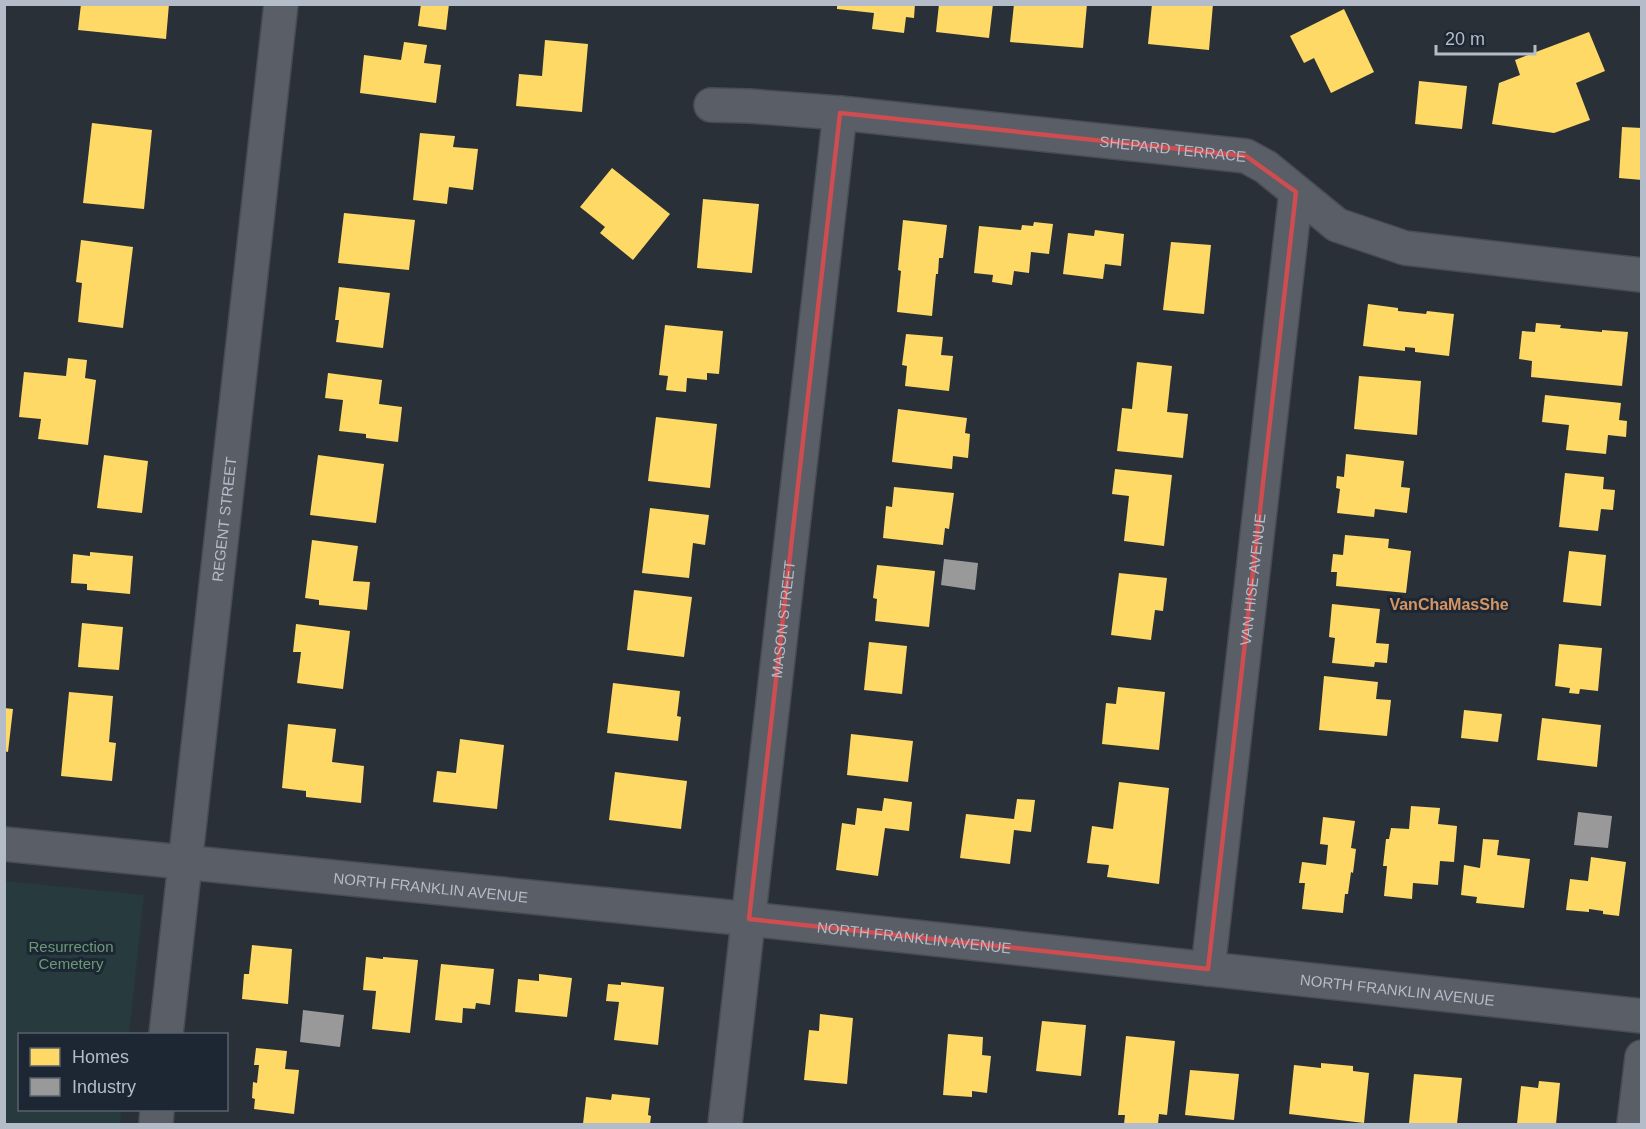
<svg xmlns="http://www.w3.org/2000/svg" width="1646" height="1129" font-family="Arial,sans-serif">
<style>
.green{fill:#273a3e}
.homes{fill:#ffd966}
.industry{fill:#999}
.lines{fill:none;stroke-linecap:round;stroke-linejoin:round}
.minor-casing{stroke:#484c53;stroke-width:36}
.minor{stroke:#5a5e66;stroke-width:33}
.marked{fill:none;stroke:#ce4d50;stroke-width:4.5;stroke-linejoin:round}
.labels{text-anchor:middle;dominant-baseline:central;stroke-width:6;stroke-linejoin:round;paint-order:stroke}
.street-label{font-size:15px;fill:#b4bcc9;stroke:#1d2633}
.park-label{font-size:15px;fill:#6b9a76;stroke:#1d2633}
.neighbourhood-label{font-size:16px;font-weight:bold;fill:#d59563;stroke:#1d2633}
</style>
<rect width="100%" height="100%" fill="#2a3038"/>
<!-- green -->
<path class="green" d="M 5,881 L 144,895 L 129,1034 L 20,1034 L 20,1110 L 121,1110 L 120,1124 L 5,1124 Z"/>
<!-- homes -->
<path class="homes" d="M 81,4 L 169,4 L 166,39 L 78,30 Z
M 421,4 L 449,4 L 446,30 L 418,26 Z
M 837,4 L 915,4 L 914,18 L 906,17 L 904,33 L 872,29 L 874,13 L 837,9 Z
M 939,4 L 993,4 L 989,38 L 936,32 Z
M 1014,4 L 1087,4 L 1083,48 L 1010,42 Z
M 1152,4 L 1213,4 L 1209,50 L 1148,44 Z
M 1344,9 L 1374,72 L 1331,93 L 1314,58 L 1304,63 L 1290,36 Z
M 1589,32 L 1605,71 L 1576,83 L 1590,120 L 1554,133 L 1492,124 L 1499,83 L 1520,75 L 1515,60 Z
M 545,40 L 588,44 L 582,112 L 516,106 L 519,74 L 542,76 Z
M 404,42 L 427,45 L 424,63 L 441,65 L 436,103 L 360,93 L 364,55 L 401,60 Z
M 1419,81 L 1467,86 L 1462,129 L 1415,124 Z
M 92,123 L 152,130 L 144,209 L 83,203 Z
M 1622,127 L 1642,128 L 1642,180 L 1619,178 Z
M 420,133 L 455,136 L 453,147 L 478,149 L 473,190 L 449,187 L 447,204 L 413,200 Z
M 612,168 L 670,214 L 633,260 L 600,233 L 605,227 L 580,207 Z
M 703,199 L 759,204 L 752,273 L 697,268 Z
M 344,213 L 415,220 L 409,270 L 338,263 Z
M 903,220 L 947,225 L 943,258 L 939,258 L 938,274 L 936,274 L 932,316 L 897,312 L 901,271 L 898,270 Z
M 1034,222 L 1053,224 L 1049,254 L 1031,252 L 1029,273 L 1014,271 L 1012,285 L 992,282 L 993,275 L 974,273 L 979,226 L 1021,230 L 1022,225 L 1033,226 Z
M 1095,230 L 1124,234 L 1121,266 L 1105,264 L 1103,279 L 1063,274 L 1068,233 L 1094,236 Z
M 81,240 L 133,247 L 123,328 L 78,322 L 82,283 L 76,282 Z
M 1171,242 L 1211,245 L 1204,314 L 1163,310 Z
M 339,287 L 390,293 L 383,348 L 336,342 L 339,320 L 335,320 Z
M 1368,304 L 1398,308 L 1398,311 L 1426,314 L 1427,311 L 1454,314 L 1449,356 L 1415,352 L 1415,348 L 1405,347 L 1405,351 L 1363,346 Z
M 1536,323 L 1561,325 L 1560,328 L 1602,332 L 1602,330 L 1628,332 L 1622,386 L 1531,377 L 1532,361 L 1519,359 L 1522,331 L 1535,332 Z
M 665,325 L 723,331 L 719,374 L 707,373 L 707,380 L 687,378 L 686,392 L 666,390 L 668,376 L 659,375 Z
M 906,334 L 943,337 L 941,355 L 953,356 L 949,391 L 905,386 L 907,366 L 902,365 Z
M 68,358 L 87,360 L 85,378 L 96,380 L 88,445 L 38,439 L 41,419 L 19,417 L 24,372 L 66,376 Z
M 1137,362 L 1172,366 L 1167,412 L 1188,414 L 1183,458 L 1117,451 L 1122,408 L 1132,409 Z
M 328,373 L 382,380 L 379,404 L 402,407 L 398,442 L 366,438 L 366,434 L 339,431 L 343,400 L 325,398 Z
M 1359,376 L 1421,381 L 1417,435 L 1354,429 Z
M 1545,395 L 1621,403 L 1619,420 L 1627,421 L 1626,437 L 1608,435 L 1606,454 L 1566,450 L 1569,425 L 1542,422 Z
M 898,409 L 967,418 L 965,433 L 970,434 L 968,458 L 953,456 L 952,469 L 892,462 Z
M 656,417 L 717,424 L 710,488 L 648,481 Z
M 1346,454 L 1404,461 L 1401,487 L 1410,488 L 1407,513 L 1375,509 L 1374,517 L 1337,513 L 1340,489 L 1336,488 L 1337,476 L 1344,477 Z
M 104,455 L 148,461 L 142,513 L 97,508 Z
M 318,455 L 384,464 L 376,523 L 310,515 Z
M 1115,469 L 1172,475 L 1164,546 L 1124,541 L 1129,496 L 1112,494 Z
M 1565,473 L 1604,477 L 1603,489 L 1615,490 L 1613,510 L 1601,509 L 1598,531 L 1559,527 Z
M 894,487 L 954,493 L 949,529 L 945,528 L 943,545 L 883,538 L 886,506 L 892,507 Z
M 650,508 L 709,515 L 705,545 L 693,543 L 689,578 L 642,573 Z
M 1345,535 L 1389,539 L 1388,548 L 1411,551 L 1406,593 L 1336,586 L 1337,572 L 1331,572 L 1333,554 L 1343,555 Z
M 312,540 L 358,546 L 353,581 L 370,582 L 367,610 L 319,605 L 319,600 L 305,598 Z
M 1569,551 L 1606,555 L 1601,606 L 1563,602 Z
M 90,552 L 133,556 L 130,594 L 87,590 L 87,584 L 71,583 L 73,554 L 90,556 Z
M 877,565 L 935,571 L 929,627 L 875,621 L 877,599 L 873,598 Z
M 1119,573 L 1167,578 L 1163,611 L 1155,610 L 1151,640 L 1111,635 Z
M 634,590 L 692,597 L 684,657 L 627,650 Z
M 1332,604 L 1380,609 L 1376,643 L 1389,644 L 1387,663 L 1375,662 L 1374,667 L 1332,663 L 1335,638 L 1329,637 Z
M 82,623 L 123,627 L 119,670 L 78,667 Z
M 296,624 L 350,631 L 343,689 L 297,683 L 301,652 L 293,652 Z
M 869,642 L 907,646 L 902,694 L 864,690 Z
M 1559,644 L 1602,648 L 1598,691 L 1580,689 L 1579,694 L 1569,693 L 1570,688 L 1555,686 Z
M 1324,676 L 1378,682 L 1376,699 L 1391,700 L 1387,736 L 1319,730 Z
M 613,683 L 680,691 L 677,716 L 681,717 L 678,741 L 607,733 Z
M 1118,687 L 1165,692 L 1159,750 L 1102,744 L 1106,703 L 1116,704 Z
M 69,692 L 113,696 L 109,742 L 116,743 L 112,781 L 61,776 Z
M 4,708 L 13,709 L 8,752 L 4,751 Z
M 1464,710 L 1502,714 L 1498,742 L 1461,738 Z
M 1542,718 L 1601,725 L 1597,767 L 1537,760 Z
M 288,724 L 336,729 L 332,762 L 364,766 L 361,803 L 306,797 L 306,791 L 282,788 Z
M 851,734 L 913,741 L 908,782 L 847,775 Z
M 460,739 L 504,745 L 497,809 L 433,802 L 437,771 L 456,773 Z
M 615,772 L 687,781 L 681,829 L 609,820 Z
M 1119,782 L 1169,788 L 1159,884 L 1107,877 L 1109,865 L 1087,863 L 1092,826 L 1113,829 Z
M 884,798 L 912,802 L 909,831 L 885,828 L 878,876 L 836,870 L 842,823 L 855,825 L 857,808 L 882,811 Z
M 1017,799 L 1035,800 L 1031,832 L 1014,830 L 1010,864 L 960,858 L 966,814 L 1014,819 Z
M 1411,806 L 1440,808 L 1438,824 L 1457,826 L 1454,862 L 1440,861 L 1438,885 L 1413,883 L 1412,899 L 1384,896 L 1387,866 L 1383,866 L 1386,839 L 1389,839 L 1391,828 L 1409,829 Z
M 1323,817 L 1355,821 L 1351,848 L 1356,849 L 1353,873 L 1351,872 L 1348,894 L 1345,894 L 1343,913 L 1302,909 L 1305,883 L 1299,883 L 1302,862 L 1326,865 L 1328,845 L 1320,844 Z
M 1483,839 L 1499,840 L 1497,855 L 1530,859 L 1524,908 L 1476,903 L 1477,897 L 1461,895 L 1464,865 L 1480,868 Z
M 1591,857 L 1626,862 L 1619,916 L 1603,914 L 1603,911 L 1589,909 L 1589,912 L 1566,910 L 1570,879 L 1588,881 Z
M 252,945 L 292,949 L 288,1004 L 242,999 L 244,974 L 249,974 Z
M 366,957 L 383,959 L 383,957 L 418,960 L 410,1033 L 372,1029 L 376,991 L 363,990 Z
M 441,964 L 494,969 L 490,1005 L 476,1003 L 475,1009 L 463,1008 L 462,1023 L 435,1020 Z
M 539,974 L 572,978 L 567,1017 L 515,1012 L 518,979 L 539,981 Z
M 621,982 L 664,987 L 658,1045 L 614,1040 L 619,1002 L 606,1001 L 608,984 L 621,985 Z
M 820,1014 L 853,1018 L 847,1084 L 804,1080 L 809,1030 L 819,1031 Z
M 1042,1021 L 1086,1025 L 1081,1076 L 1036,1071 Z
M 948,1034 L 983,1037 L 982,1055 L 991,1056 L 987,1093 L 972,1091 L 972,1097 L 943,1095 Z
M 1126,1036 L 1175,1041 L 1167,1115 L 1159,1114 L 1158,1124 L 1124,1124 L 1125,1115 L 1118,1115 Z
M 256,1048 L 287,1051 L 285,1069 L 299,1070 L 294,1114 L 254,1109 L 255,1099 L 252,1098 L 253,1082 L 257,1083 L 259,1065 L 254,1065 Z
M 1321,1063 L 1353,1066 L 1353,1071 L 1369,1073 L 1364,1123 L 1289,1114 L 1294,1065 L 1321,1068 Z
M 1190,1070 L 1239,1074 L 1234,1120 L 1185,1115 Z
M 1414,1074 L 1462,1078 L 1457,1124 L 1409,1123 Z
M 1539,1081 L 1560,1083 L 1556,1124 L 1517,1124 L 1521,1086 L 1538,1088 Z
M 612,1094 L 650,1098 L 648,1115 L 651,1116 L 650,1124 L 583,1124 L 586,1097 L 611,1100 Z"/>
<!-- industry -->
<path class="industry" d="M 944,559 L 978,563 L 975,590 L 941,585 Z
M 1578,812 L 1612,816 L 1608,848 L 1574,845 Z
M 303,1010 L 344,1015 L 340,1047 L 300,1042 Z"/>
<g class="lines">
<!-- minor casing -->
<g class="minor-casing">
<g id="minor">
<path id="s1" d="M 711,105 L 749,106 L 840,113 L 1246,156 L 1266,167 L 1337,225 L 1405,248 L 1642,275"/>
<path id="s2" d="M 4,844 L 749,919 L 1642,1016"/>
<path id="s3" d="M 1208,969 L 1296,192"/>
<path id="s4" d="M 166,1034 L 281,4"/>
<path d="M 156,1124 L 157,1110"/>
<path id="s5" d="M 725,1124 L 840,113"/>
<path d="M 1634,1124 L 1642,1057"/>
</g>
</g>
<!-- minor -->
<use href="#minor" class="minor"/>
</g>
<!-- marked area -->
<path class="marked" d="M 840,113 L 1246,156 L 1296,192 L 1208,969 L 749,919 Z"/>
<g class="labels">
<!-- street labels -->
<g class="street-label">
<text stroke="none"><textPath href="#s1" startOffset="464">SHEPARD TERRACE</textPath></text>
<text stroke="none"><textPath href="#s4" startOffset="518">REGENT STREET</textPath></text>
<text stroke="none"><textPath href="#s3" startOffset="392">VAN HISE AVENUE</textPath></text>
<text stroke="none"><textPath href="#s5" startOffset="508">MASON STREET</textPath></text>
<text stroke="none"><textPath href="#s2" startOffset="429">NORTH FRANKLIN AVENUE</textPath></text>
<text stroke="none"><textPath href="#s2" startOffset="915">NORTH FRANKLIN AVENUE</textPath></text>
<text stroke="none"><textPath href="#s2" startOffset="1401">NORTH FRANKLIN AVENUE</textPath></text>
</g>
<!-- park labels -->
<g class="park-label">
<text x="71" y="946">Resurrection<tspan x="71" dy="17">Cemetery</tspan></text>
</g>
<!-- neighbourhood labels -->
<g class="neighbourhood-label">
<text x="1449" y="604">VanChaMasShe</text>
</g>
</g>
<!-- border -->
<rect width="1646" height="1129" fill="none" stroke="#b4bcc9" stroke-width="12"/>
<!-- legend -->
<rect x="18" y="1033" width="210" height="78" fill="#1d2633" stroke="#59626f" stroke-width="1.5"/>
<rect x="30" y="1048" width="30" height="18" fill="#ffd966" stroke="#59626f" stroke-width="1.5"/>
<text x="72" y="1063" font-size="18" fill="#b4bcc9">Homes</text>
<rect x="30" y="1078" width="30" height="18" fill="#999999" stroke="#59626f" stroke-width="1.5"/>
<text x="72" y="1093" font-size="18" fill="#b4bcc9">Industry</text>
<!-- scale -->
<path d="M1436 45v9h99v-9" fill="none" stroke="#b4bcc9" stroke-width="3"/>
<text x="1445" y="45" font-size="18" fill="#b4bcc9" stroke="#1d2633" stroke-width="4.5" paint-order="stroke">20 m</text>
</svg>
